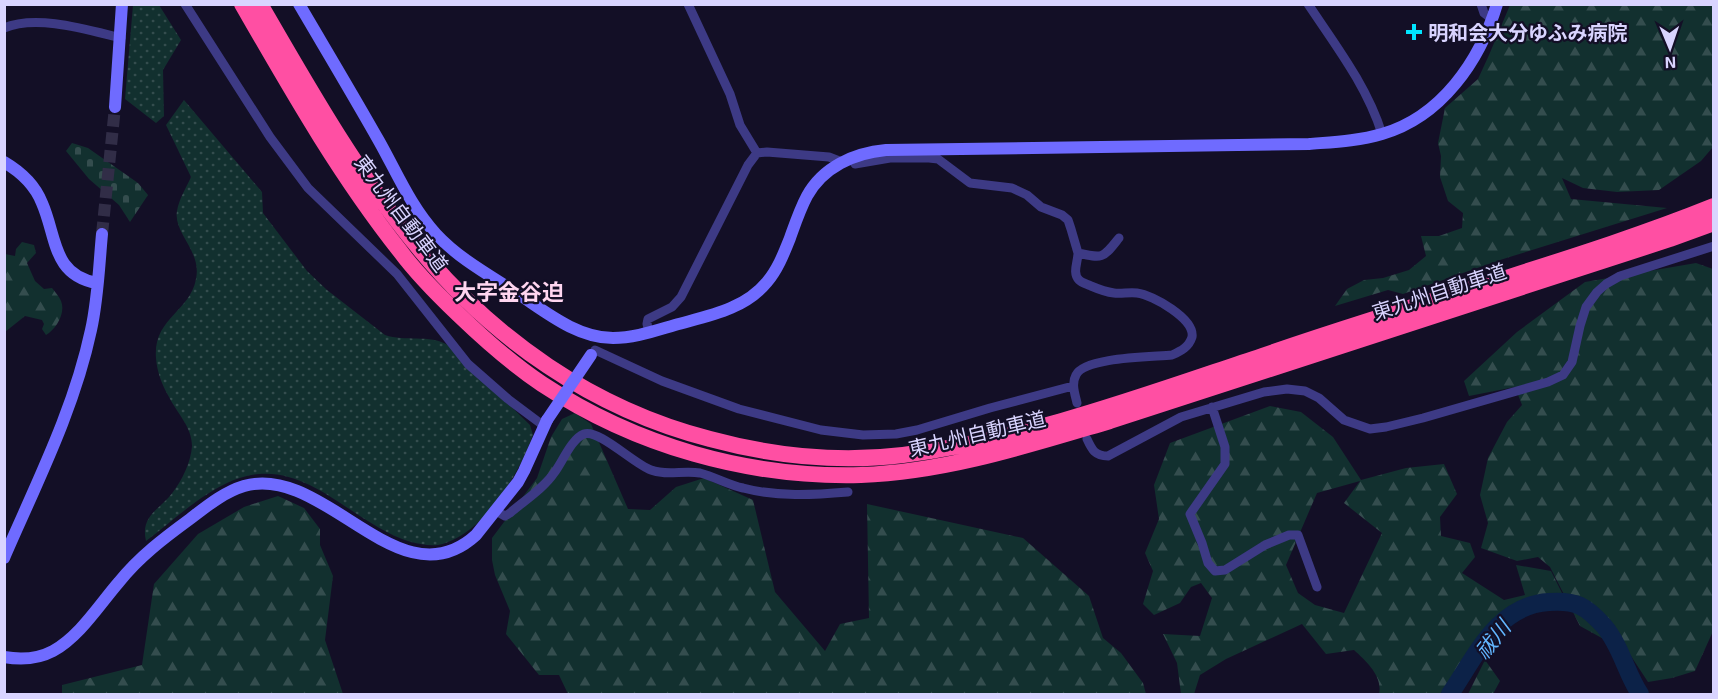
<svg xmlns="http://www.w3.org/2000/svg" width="1718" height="699" font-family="'Exo 2','Noto Sans JP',sans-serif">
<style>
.forest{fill:url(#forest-firs);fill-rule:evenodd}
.cemetery{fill:url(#cemetery-stones)}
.park{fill:url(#park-dots)}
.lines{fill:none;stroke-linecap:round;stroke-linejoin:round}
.river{stroke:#0c2248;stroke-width:18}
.secondary-tunnel{stroke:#312d47;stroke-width:12;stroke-dasharray:12 6;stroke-linecap:butt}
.street{stroke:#3d3a85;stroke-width:9}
.secondary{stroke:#6f6bff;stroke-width:12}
.highway{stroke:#ff4fa3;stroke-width:16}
.secondary-bridge{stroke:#6f6bff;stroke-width:12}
.poi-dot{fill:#00e5ff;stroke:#130f26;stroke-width:2}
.labels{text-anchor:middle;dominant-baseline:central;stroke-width:4.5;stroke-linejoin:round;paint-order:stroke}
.poi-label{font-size:20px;font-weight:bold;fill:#d9d4ff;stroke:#130f26;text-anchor:start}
.street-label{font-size:20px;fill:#d9d4ff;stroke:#130f26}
.water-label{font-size:21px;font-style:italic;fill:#62b6ff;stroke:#130f26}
.quarter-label{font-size:22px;font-weight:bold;fill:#ffd6f0;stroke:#130f26}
</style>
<defs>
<pattern id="forest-firs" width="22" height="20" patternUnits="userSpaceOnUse" patternTransform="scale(1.5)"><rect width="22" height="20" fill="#12302f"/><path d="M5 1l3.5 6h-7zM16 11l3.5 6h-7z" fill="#344d4e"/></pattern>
<pattern id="cemetery-stones" width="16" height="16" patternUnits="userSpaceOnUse" patternTransform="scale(1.5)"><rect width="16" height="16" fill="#12302f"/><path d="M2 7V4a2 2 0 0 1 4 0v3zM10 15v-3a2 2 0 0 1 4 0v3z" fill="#344d4e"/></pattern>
<pattern id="park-dots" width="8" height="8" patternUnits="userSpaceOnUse" patternTransform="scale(1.5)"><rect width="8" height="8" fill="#12302f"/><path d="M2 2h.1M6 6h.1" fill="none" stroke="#344d4e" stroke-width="1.8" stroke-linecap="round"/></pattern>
</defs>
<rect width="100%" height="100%" fill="#130f26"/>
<!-- forest -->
<path class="forest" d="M 1510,5 L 1713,5 L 1713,147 L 1701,161 L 1659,190 L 1617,192 L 1583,188 L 1562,178 L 1571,199 L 1667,208 L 1500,260 L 1403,294 L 1388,290 L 1335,306 L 1347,289 L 1364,280 L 1383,278 L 1409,270 L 1426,256 L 1421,236 L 1439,236 L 1462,228 L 1463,213 L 1448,201 L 1440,177 L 1441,156 L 1438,143 L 1445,108 L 1478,79 L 1489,55 Z
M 22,242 L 34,245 L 36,253 L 27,263 L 35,281 L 44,289 L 52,288 C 55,292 59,296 61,301 C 66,313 56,329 46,335 L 42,329 L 44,324 L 42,320 L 25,316 L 5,332 L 5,254 L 15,256 L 16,249 Z
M 1696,263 L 1713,269 L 1714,629 L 1695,671 L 1672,678 L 1648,682 L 1629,653 L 1580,626 L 1550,567 L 1538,557 L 1517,561 L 1481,548 L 1488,523 L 1480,495 L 1488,458 L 1507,422 L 1522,405 L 1515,387 L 1469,396 L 1464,381 L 1517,332 L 1585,282 Z
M 1270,406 L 1301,412 L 1333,437 L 1361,480 L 1406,468 L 1444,464 L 1457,494 L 1440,517 L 1441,536 L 1470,543 L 1475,557 L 1462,573 L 1504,600 L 1525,595 L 1516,565 L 1551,571 L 1570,609 L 1517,605 L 1472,646 L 1459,672 L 1440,694 L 1379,694 C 1383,676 1366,661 1354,650 L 1326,654 L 1302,624 L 1226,659 L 1200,675 L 1194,694 L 1181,694 L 1177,663 L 1163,634 L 1200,636 L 1212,598 L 1201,583 L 1191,587 L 1180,603 L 1154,615 L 1143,604 L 1153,571 L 1145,553 L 1159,519 L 1154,485 L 1170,443 ZM 1360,481 L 1344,503 L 1382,533 L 1344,613 L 1315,605 L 1298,593 L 1286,565 L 1317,493 Z
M 575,413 L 591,424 L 628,509 L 650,510 L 676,487 L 704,478 L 753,500 L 775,592 L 825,651 L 840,624 L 869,618 L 867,504 L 1023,538 L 1089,596 L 1103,638 L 1121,653 L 1143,683 L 1146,694 L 568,694 L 559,675 L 539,675 L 506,634 L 510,611 L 495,575 L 492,560 L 492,538 L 537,478 L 551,437 L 562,419 Z
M 278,496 L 304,508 L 320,529 L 320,545 L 333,576 L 325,640 L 343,694 L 62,694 L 62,685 L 142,665 L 154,584 L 198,534 L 244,507 Z
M 1485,660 L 1500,681 L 1493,694 L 1468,694 Z"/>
<!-- cemetery -->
<path class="cemetery" d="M 72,143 L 88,148 L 138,183 L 148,195 L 130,222 L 119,205 L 89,179 L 66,151 Z"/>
<!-- park -->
<path class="park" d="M 133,5 L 159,5 L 181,40 L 163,70 L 164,116 L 156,123 L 125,99 Z
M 184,100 L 262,192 L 263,213 L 307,271 L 327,290 L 385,335 C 405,342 429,334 448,345 L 530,425 L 533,435 C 520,469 502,501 474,526 C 465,534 450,543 438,545 C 429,546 420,544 411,542 C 359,527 315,469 259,474 C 218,477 178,517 146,541 C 140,515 160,510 173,492 C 182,480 191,462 192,446 C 192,427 177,413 169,397 C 162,385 157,372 156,358 C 153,318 190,312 196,279 C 202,251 173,233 177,211 C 179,199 186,188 191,177 L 166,125 Z"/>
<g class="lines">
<!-- river -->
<path class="river" d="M 1450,694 C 1476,656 1497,605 1549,602 C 1576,600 1586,606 1604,626 C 1621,646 1626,673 1640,694"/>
<!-- secondary-tunnel -->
<path class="secondary-tunnel" d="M 102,234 L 115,107"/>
<!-- street -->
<path class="street" d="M 185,4 L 270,137 L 308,188 L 397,274 L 468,364 L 508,399 L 544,426
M 688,4 L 730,94 L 740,125 L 757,153
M 1308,4 C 1336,46 1367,86 1382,134
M 1481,4 L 1484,13 L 1493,20
M 4,28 C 37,14 88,30 121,38
M 851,157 L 855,164 L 890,158 L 929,158 L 938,159 L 970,183 L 1012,188 L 1027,195 L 1041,207 L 1062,215 L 1068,220 L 1071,229 L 1078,253 C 1104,259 1103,258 1119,238
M 649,332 L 647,324 L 648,319 L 672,307 L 681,297 L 748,165 L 757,153 L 767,152 L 829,157 L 842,162
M 595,350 L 662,381 L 739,409 L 821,430 L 863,435 L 896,434 L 917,430 L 990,408 L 1073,386
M 1077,403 C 1075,394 1071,384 1076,375 C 1084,357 1152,357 1172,355 C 1181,351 1189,347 1192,337 C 1195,319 1153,295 1137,293 C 1129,292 1121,294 1114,293 C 1106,292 1098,289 1091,286 C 1087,284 1082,283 1079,280 C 1072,273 1078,262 1078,253
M 1212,407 L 1225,447 L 1225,464 L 1190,514 L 1202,543 L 1208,563 L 1215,571 L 1225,570 L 1265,545 L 1289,535 L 1298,535 L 1317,587
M 1087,439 C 1092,450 1095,456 1108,456 L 1181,417 L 1264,392 L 1287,389 L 1305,391 L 1319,398 L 1344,420 L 1370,429 L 1386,427 L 1423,418 L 1548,382 L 1563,375 L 1572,362 L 1580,326 L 1586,307 L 1597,292 L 1606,284 L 1620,276 L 1714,246
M 496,511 L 505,516 L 510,513 C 524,501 544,488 554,473 C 562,463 571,439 584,434 C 599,429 634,464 651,470 C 666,476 684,470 700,473 C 715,477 729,485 743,488 C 777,497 813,495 848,492"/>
<!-- secondary -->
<path class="secondary" d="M 299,4 C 326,50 353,95 379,141 C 397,173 411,207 436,234 C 459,259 491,276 520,295 C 547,313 578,338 613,338 C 634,338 654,331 675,325 C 707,316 744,310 767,282 C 778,269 784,253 790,238 C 795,224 800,209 807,196 C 823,167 854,153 886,150 L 1309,144 C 1333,142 1358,141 1382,134 C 1441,117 1480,61 1497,4
M 115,107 L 122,4
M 4,162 C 21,172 35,185 42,203 C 57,237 52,275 97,283
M 4,558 C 36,484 74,410 91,330 C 98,299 99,266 102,234
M 4,657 C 21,660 38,659 53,651 C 80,636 99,605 119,582 C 139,557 164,538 190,519 C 207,506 224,492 244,486 C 325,463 400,605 476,535 L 518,482 L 524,471 L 547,420"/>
<!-- highway -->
<path class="highway" d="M 242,4 C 291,89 339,174 400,251 C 417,274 438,295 459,315 C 485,340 512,364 542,384 C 636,446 748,478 861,475 C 946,472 1029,445 1110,421 L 1670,239 L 1714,223
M 260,4 C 308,87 356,172 417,246 C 493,339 593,409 710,439 C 773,456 838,463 903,455 C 1027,439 1145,395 1262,356 C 1335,331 1408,308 1481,286 C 1559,261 1637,237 1714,206"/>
<!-- secondary-bridge -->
<path class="secondary-bridge" d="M 547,420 L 591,355"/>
</g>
<!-- markers -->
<path class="poi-dot" d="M1411 23h6v6h6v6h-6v6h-6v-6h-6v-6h6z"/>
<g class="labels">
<!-- poi labels -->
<g class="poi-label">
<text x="1428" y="32">明和会大分ゆふみ病院</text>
</g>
<!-- street labels -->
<g class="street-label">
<text transform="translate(402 213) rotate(53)">東九州自動車道</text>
<text transform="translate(1439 291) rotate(-18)">東九州自動車道</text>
<text transform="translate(977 433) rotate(-13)">東九州自動車道</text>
</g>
<!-- water labels -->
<g class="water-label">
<text transform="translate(1492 639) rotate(-51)">祓川</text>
</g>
<!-- quarter labels -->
<g class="quarter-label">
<text x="509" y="291">大字金谷迫</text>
</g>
</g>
<!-- border -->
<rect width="1718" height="699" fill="none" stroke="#d9d4ff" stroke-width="12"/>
<!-- north arrow -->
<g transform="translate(1670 48) rotate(178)" stroke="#130f26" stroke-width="4.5" paint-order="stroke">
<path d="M0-4.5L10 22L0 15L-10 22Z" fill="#d9d4ff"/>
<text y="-9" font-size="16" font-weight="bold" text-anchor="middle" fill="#d9d4ff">N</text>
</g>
</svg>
